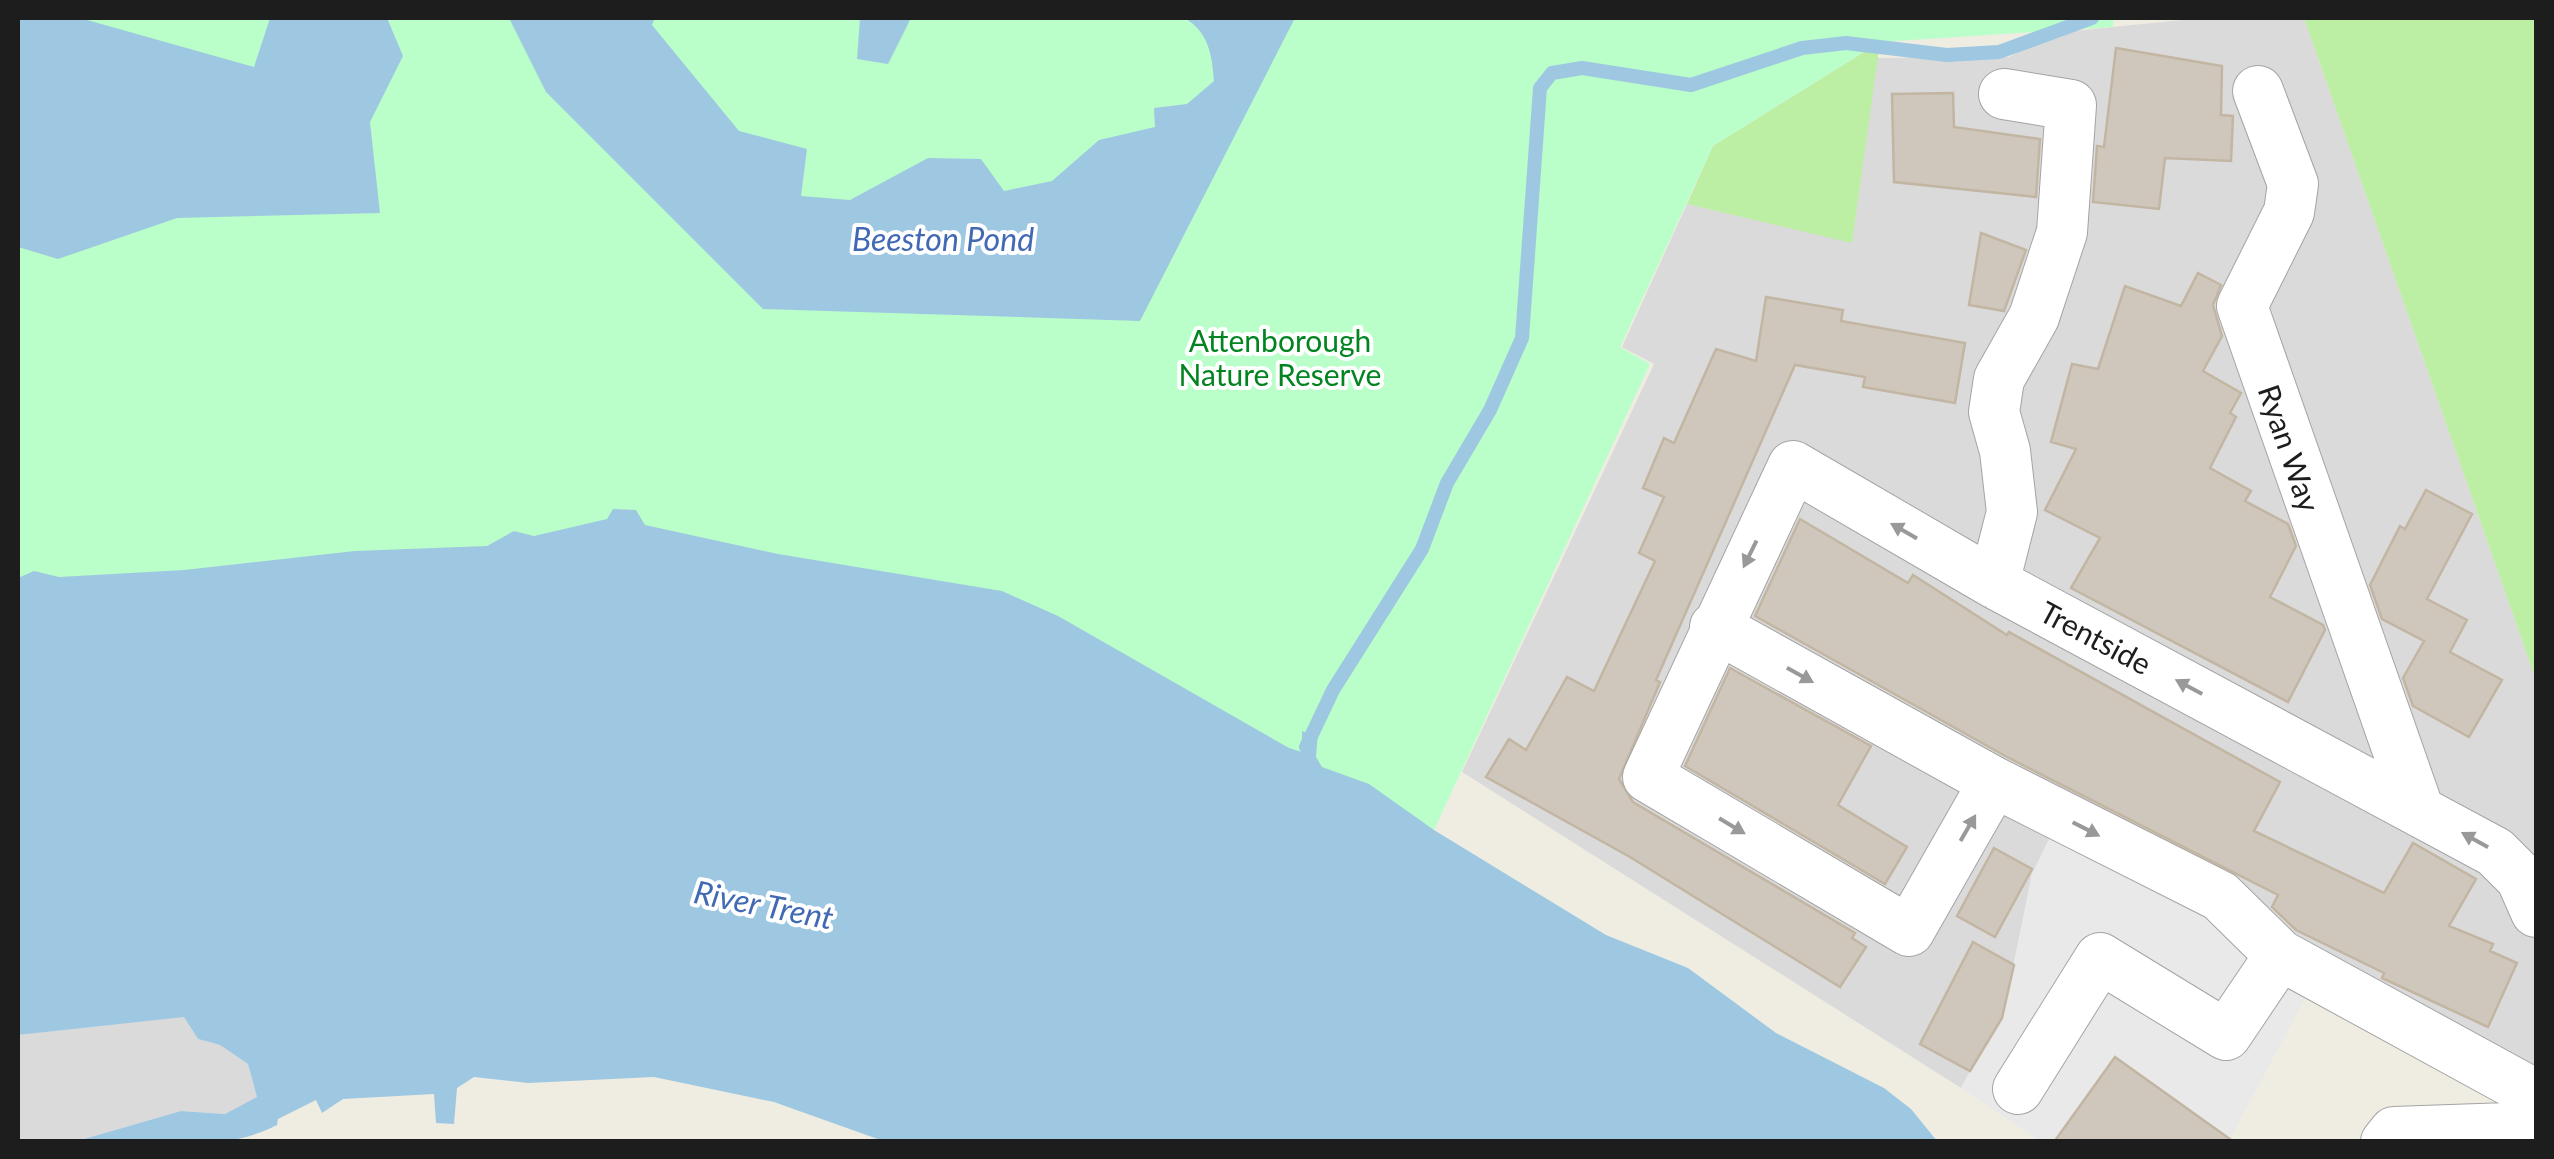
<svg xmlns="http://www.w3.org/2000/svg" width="2554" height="1159" font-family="Lato,sans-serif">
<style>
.residential{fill:#dbdada}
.grass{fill:#bceea3}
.park{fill:#bafeca}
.parking{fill:#e9e9e9}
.water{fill:#9ec8e1}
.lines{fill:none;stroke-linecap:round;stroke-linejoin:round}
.stream{stroke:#9ec8e1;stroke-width:14}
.building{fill:#cfc7bb;stroke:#c2b6a3;stroke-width:2.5}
.minor-casing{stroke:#a4a4a4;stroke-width:52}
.minor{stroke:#fff;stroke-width:50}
.oneway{fill:#999}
.labels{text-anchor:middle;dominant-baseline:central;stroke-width:8;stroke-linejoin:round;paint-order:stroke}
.park-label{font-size:30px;fill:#028421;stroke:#fff}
.street-label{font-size:30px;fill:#1d1d1d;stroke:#fff}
.water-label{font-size:32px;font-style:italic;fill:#4269b4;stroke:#fff}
</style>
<rect width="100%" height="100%" fill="#efede2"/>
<!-- residential -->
<path class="residential" d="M 2201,18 L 2304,18 L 2536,680 L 2536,1110 L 2310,989 L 2032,874 L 2005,1007 L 1961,1088 L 1462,772 L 1654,364 L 1622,347 L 1687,204 L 1852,242 L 1875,74 L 1873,58 L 2009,57 L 2054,33 Z
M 184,1016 L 198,1039 L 220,1045 L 248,1064 L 258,1098 L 225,1114 L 181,1111 L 77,1141 L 18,1141 L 18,1035 Z"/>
<!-- grass -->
<path class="grass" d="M 2304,18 L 2536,18 L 2536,680 Z
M 1880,42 L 1852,243 L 1687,204 L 1713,146 Z"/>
<!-- park -->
<path class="park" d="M 18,18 L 2114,18 L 2113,27 L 1880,42 L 1713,146 L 1620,347 L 1650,364 L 1434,830 L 1004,592 L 791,560 L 18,585 Z"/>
<!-- parking -->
<path class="parking" d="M 2055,826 L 2202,900 L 2310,989 L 2230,1139 L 2115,1057 L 2054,1141 L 2040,1141 L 1961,1088 L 2005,1007 L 2032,874 Z"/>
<!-- water -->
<path class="water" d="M 18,18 L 80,18 L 254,67 L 270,18 L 387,18 L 403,56 L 370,122 L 380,213 L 177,218 L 58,259 L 18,247 Z
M 509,18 L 655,18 L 652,25 L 739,131 L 807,149 L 801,196 L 850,200 L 928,158 L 981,159 L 1004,191 L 1052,181 L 1099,140 L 1155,127 L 1154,108 L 1187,104 L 1214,81 C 1212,55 1209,33 1185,18 L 1295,18 L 1140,321 L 763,309 L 546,92 Z
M 860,18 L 911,18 L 888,64 L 857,59 Z
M 613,509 L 636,510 L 645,525 L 778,554 L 1002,591 L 1058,616 L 1289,748 L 1302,752 L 1302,731 L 1307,733 L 1311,728 L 1318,732 L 1316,757 L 1322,767 L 1369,784 L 1434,830 L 1606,935 L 1688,968 L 1776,1033 L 1884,1088 L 1911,1109 L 1937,1141 L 886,1142 L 774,1102 L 654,1077 L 528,1083 L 474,1077 L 457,1088 L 454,1124 L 436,1123 L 434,1094 L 343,1099 L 322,1113 L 316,1100 L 278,1119 L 277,1125 C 220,1155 141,1142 77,1141 L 181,1111 L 225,1114 L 257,1097 L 248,1064 L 220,1045 L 198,1039 L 184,1017 L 18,1035 L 18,578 L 34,571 L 59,577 L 184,570 L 355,551 L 487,546 L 514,531 L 534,536 L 607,519 Z"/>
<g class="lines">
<!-- stream -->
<path class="stream" d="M 1306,747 L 1333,690 L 1422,549 L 1447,483 L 1490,410 L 1522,338 L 1540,88 L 1552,73 L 1582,68 L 1691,85 L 1802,48 L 1846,43 L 1947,55 L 1999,52 L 2092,18"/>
</g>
<!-- building -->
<path class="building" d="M 2116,48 L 2222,66 L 2221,115 L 2233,116 L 2231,161 L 2165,158 L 2159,209 L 2093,202 L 2097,146 L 2104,147 Z
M 1953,93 L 1954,127 L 2040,139 L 2036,197 L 1894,182 L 1892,94 Z
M 1981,233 L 2026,250 L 2004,311 L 1969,305 Z
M 2198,273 L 2221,285 L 2213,305 L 2222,336 L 2203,371 L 2241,393 L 2230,413 L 2236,417 L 2210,468 L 2251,491 L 2245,501 L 2288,524 L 2296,546 L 2270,597 L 2323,625 L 2325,630 L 2288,702 L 2071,588 L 2100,538 L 2045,510 L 2076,449 L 2051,442 L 2072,364 L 2098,369 L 2125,286 L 2181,306 Z
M 1766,297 L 1843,310 L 1841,321 L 1965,343 L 1955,403 L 1863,387 L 1865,377 L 1795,365 L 1656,680 L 1660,682 L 1619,779 L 1633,802 L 1855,933 L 1852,938 L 1866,947 L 1840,987 L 1630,857 L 1486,777 L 1509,739 L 1526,750 L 1567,677 L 1594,691 L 1655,561 L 1639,553 L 1664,497 L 1643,488 L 1664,438 L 1674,443 L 1716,349 L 1756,361 Z
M 2426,490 L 2472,514 L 2427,599 L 2467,620 L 2450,652 L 2502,680 L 2469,737 L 2413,706 L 2403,678 L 2424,641 L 2382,619 L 2370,585 L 2400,526 L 2405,529 Z
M 1800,519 L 1908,583 L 1913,575 L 2007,635 L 2009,632 L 2280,782 L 2254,831 L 2384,893 L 2413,843 L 2476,879 L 2449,926 L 2493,944 L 2490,951 L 2517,963 L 2488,1027 L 2382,978 L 2384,973 L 2296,930 L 2272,907 L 2278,895 L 2007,757 L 1755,616 Z
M 1730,668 L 1871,746 L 1838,805 L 1907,847 L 1885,884 L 1685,766 Z
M 1994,848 L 2032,869 L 1995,937 L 1957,916 Z
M 1973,942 L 2014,965 L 2002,1018 L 1970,1071 L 1920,1044 Z
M 2115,1057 L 2234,1142 L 2054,1142 Z"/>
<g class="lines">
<!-- minor casing -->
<g class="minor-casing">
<path id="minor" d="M 2258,91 L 2293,184 L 2289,212 L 2242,306 L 2418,808
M 1994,583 L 2012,512 L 2005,451 L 1994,412 L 1999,379 L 2034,317 L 2062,232 L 2071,105 L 2004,94
M 1715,627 L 1994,782 L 2220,896 L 2280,955 L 2536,1095
M 1994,782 L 1909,931 L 1648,777 L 1793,466 L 1994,583 L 2495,852 L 2521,878 L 2536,912
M 2018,1089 L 2100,958 L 2226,1035 L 2280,955
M 2386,1142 L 2394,1132 L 2508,1128 L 2536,1107"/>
</g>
<!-- minor -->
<use href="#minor" class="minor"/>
</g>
<!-- one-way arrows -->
<defs><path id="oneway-solid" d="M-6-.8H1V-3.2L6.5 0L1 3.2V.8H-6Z" transform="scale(2.5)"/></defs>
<g class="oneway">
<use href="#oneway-solid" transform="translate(1904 531) rotate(-150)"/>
<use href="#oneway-solid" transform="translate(1750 554) rotate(116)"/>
<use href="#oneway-solid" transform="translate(1800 675) rotate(29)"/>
<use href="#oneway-solid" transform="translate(2189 687) rotate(-152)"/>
<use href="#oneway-solid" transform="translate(1732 826) rotate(31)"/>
<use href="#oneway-solid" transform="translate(1968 828) rotate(-60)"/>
<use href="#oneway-solid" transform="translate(2086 829) rotate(27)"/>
<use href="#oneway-solid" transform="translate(2475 840) rotate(-151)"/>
</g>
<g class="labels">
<!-- park labels -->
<g class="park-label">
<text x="1280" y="340">Attenborough<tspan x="1280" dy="34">Nature Reserve</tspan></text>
</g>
<!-- street labels -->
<g class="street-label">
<text transform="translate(2290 448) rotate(71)">Ryan Way</text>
<text transform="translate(2096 637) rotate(28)">Trentside</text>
</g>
<!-- water labels -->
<g class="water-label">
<text x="943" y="238">Beeston Pond</text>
<text transform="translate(764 904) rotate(11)">River Trent</text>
</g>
</g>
<!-- border -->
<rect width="2554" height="1159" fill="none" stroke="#1d1d1d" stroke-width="40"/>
</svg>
